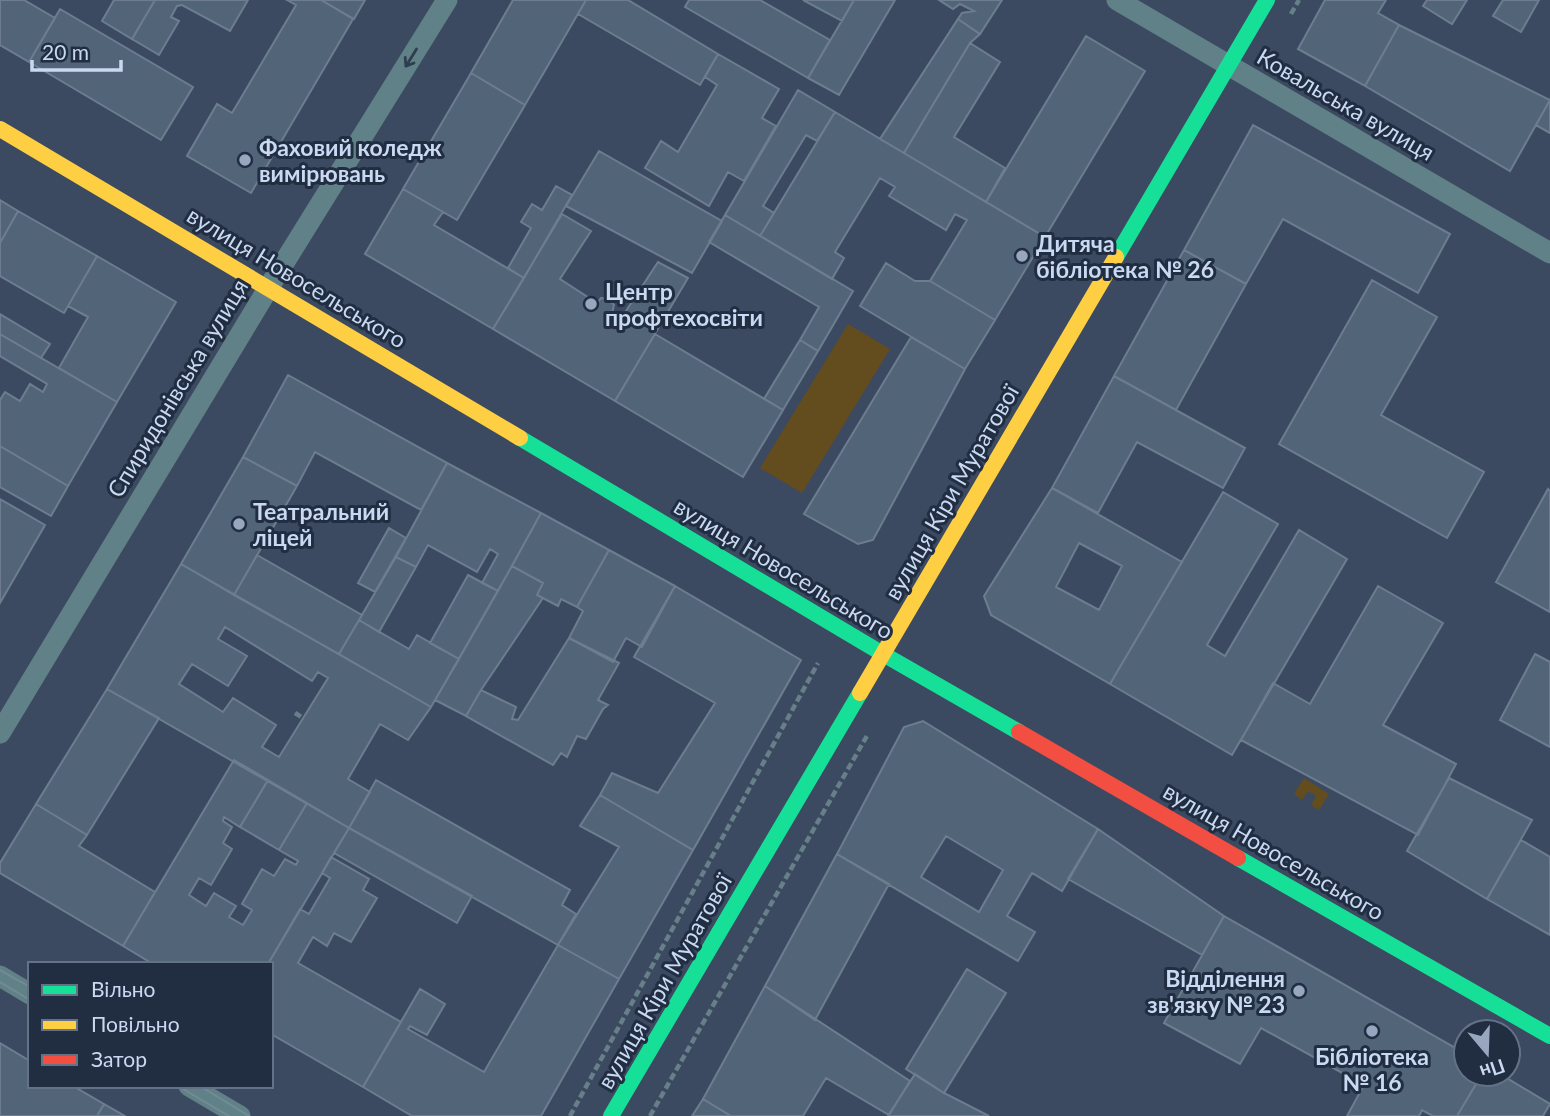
<svg xmlns="http://www.w3.org/2000/svg" width="1550" height="1116" font-family="Lato,sans-serif">
<style>
.green{fill:#634c1e}
.building{fill:#526578;stroke:#6d7d8f;stroke-width:2;fill-rule:evenodd}
.lines{fill:none;stroke-linecap:round;stroke-linejoin:round}
.path{stroke:#677f89;stroke-width:4.5;stroke-dasharray:7 3.5;stroke-linecap:butt}
.street{stroke:#608187;stroke-width:21}
.fast{stroke:#16e098;stroke-width:16}
.slow{stroke:#ffcf43;stroke-width:16}
.jam{stroke:#f24e42;stroke-width:16}
.tram{stroke:#748b93;stroke-width:2}
.oneway{stroke:#2e3e4e}
.poi-dot{fill:#98a7bf;stroke:#212d40;stroke-width:2.5}
.labels{text-anchor:middle;dominant-baseline:central;stroke-width:6;stroke-linejoin:round;paint-order:stroke}
.street-label{font-size:23px;fill:#c9d9f2;stroke:#212d40}
.poi-label{font-size:23px;font-weight:bold;fill:#c9d9f2;stroke:#212d40;text-anchor:start}
</style>
<rect width="100%" height="100%" fill="#3c4a61"/>
<!-- green -->
<path class="green" d="M 848,324 L 890,349 L 802,493 L 760,468 Z
M 1304,778 L 1329,794 L 1319,810 L 1311,805 L 1316,796 L 1308,791 L 1302,800 L 1294,794 Z"/>
<!-- building -->
<path class="building" d="M 0,0 L 24,0 L 55,18 L 29,62 L 0,45 Z
M 114,0 L 155,0 L 132,39 L 102,21 Z
M 155,0 L 248,0 L 230,31 L 182,5 L 177,6 L 171,17 L 179,21 L 159,55 L 132,39 Z
M 287,0 L 321,0 L 353,19 L 251,193 L 187,156 L 217,104 L 232,113 L 296,5 Z
M 321,0 L 365,0 L 354,19 Z
M 513,0 L 586,0 L 525,105 L 471,73 Z
M 586,0 L 628,0 L 718,54 L 700,85 L 578,14 Z
M 689,0 L 760,0 L 830,40 L 808,78 L 685,7 Z
M 803,0 L 854,0 L 842,21 Z
M 854,0 L 895,0 L 839,95 L 808,78 Z
M 939,0 L 1002,0 L 980,34 L 958,19 L 962,13 L 974,11 L 960,4 L 953,9 Z
M 1325,0 L 1386,0 L 1378,13 L 1399,25 L 1365,86 L 1298,49 Z
M 1427,0 L 1467,0 L 1452,24 L 1423,6 Z
M 1503,0 L 1539,0 L 1521,32 L 1493,16 Z
M 60,9 L 193,87 L 161,140 L 29,62 Z
M 958,19 L 980,34 L 970,43 L 904,153 L 880,139 Z
M 1399,25 L 1550,100 L 1510,171 L 1365,86 Z
M 1086,36 L 1145,71 L 1045,237 L 986,202 Z
M 970,43 L 1000,62 L 954,137 L 1005,168 L 986,202 L 904,153 Z
M 718,54 L 779,89 L 762,118 L 776,126 L 744,181 L 728,172 L 709,206 L 645,168 L 661,141 L 678,152 L 717,85 L 705,77 Z
M 471,73 L 525,105 L 457,220 L 403,189 Z
M 798,90 L 835,112 L 817,141 L 806,135 L 763,206 L 774,213 L 760,236 L 725,215 Z
M 1550,100 L 1550,133 L 1536,125 Z
M 835,112 L 1045,237 L 995,320 L 930,281 L 967,220 L 955,214 L 946,230 L 889,196 L 895,187 L 880,178 L 835,252 L 844,258 L 832,279 L 760,236 Z
M 1253,125 L 1450,234 L 1418,293 L 1283,219 L 1246,284 L 1184,250 Z
M 599,151 L 722,221 L 692,273 L 566,206 Z
M 556,186 L 572,195 L 524,278 L 508,268 L 531,228 L 521,222 L 532,204 L 542,210 Z
M 403,189 L 443,212 L 434,225 L 524,278 L 493,329 L 365,254 Z
M 0,200 L 18,211 L 0,243 Z
M 18,211 L 97,256 L 64,313 L 0,276 L 0,243 Z
M 562,214 L 591,231 L 560,279 L 597,303 L 601,298 L 609,299 L 614,305 L 612,314 L 620,320 L 658,262 L 688,278 L 615,401 L 493,329 Z
M 725,215 L 853,291 L 818,351 L 800,340 L 819,307 L 709,242 Z
M 1184,250 L 1246,284 L 1176,410 L 1114,376 Z
M 97,256 L 176,302 L 117,402 L 59,368 L 88,317 L 68,306 Z
M 886,263 L 915,281 L 930,281 L 995,320 L 965,369 L 860,306 Z
M 1372,280 L 1437,317 L 1381,415 L 1484,472 L 1447,538 L 1279,444 Z
M 0,314 L 50,344 L 41,358 L 0,334 Z
M 0,334 L 117,402 L 68,486 L 0,446 L 0,400 L 5,392 L 20,401 L 30,384 L 43,392 L 47,384 L 0,356 Z
M 655,334 L 783,410 L 743,477 L 615,401 Z
M 911,337 L 965,369 L 873,540 L 858,544 L 804,514 Z
M 800,340 L 818,351 L 783,410 L 764,399 Z
M 288,375 L 447,463 L 421,510 L 315,452 L 297,486 L 243,457 Z
M 1114,376 L 1245,448 L 1223,488 L 1137,442 L 1098,513 L 1052,488 Z
M 0,446 L 68,486 L 51,516 L 0,487 Z
M 243,457 L 297,486 L 234,595 L 181,564 Z
M 447,463 L 541,513 L 498,591 L 482,583 L 498,554 L 490,549 L 477,572 L 428,545 L 416,567 L 396,557 Z
M 1052,488 L 1182,562 L 1110,684 L 991,615 L 984,596 ZM 1079,543 L 1122,566 L 1099,610 L 1056,587 Z
M 1548,489 L 1550,491 L 1550,612 L 1496,582 Z
M 1223,492 L 1278,524 L 1207,645 L 1225,656 L 1299,530 L 1347,559 L 1232,755 L 1110,684 Z
M 0,499 L 45,525 L 0,603 Z
M 541,513 L 609,550 L 577,607 L 561,599 L 558,606 L 537,595 L 543,583 L 512,566 Z
M 389,528 L 406,538 L 375,592 L 358,583 Z
M 609,550 L 675,586 L 642,647 L 626,638 L 613,662 L 569,638 L 583,611 L 577,607 Z
M 257,555 L 362,615 L 339,654 L 234,595 Z
M 396,557 L 416,567 L 379,632 L 359,620 Z
M 181,564 L 431,707 L 408,740 L 380,724 L 348,779 L 370,792 L 349,828 L 107,689 ZM 225,627 L 312,681 L 318,672 L 328,678 L 279,757 L 262,747 L 276,725 L 233,698 L 223,712 L 179,684 L 192,664 L 228,686 L 247,656 L 218,639 Z
M 512,566 L 543,583 L 537,595 L 543,598 L 481,690 L 466,716 L 435,700 Z
M 468,575 L 498,591 L 459,659 L 430,643 Z
M 675,586 L 801,660 L 693,850 L 600,795 L 612,773 L 658,793 L 715,703 L 634,657 Z
M 1378,586 L 1443,623 L 1383,725 L 1456,764 L 1418,835 L 1241,740 L 1273,683 L 1310,704 Z
M 359,620 L 409,649 L 417,635 L 459,659 L 431,707 L 339,654 Z
M 569,638 L 619,663 L 598,700 L 608,705 L 603,709 L 586,739 L 577,736 L 567,757 L 561,753 L 553,765 L 466,716 L 481,690 L 516,707 L 512,719 L 518,720 Z
M 1535,654 L 1550,662 L 1550,747 L 1500,720 Z
M 107,689 L 159,718 L 87,835 L 36,804 Z
M 923,721 L 1098,829 L 1062,891 L 1032,873 L 1007,916 L 1035,932 L 1018,961 L 837,854 L 904,727 ZM 946,836 L 1003,870 L 979,912 L 921,877 Z
M 234,760 L 268,780 L 240,827 L 224,817 L 223,821 L 232,827 L 223,843 L 232,849 L 211,885 L 199,878 L 189,895 L 206,906 L 214,893 L 236,906 L 229,917 L 243,925 L 252,910 L 242,904 L 262,869 L 274,876 L 285,859 L 296,865 L 298,861 L 279,850 L 307,803 L 349,828 L 268,964 L 153,964 L 123,946 Z
M 1449,778 L 1532,820 L 1487,899 L 1407,851 Z
M 268,780 L 307,803 L 279,850 L 240,827 Z
M 376,780 L 570,890 L 562,905 L 576,914 L 558,945 L 349,828 Z
M 600,795 L 693,850 L 619,979 L 558,945 L 619,847 L 580,826 Z
M 36,804 L 87,835 L 79,846 L 155,892 L 123,946 L 0,873 L 0,863 Z
M 349,828 L 472,896 L 457,923 L 334,853 Z
M 1098,829 L 1224,916 L 1202,955 L 1068,879 Z
M 1521,840 L 1550,857 L 1550,935 L 1487,899 Z
M 837,854 L 889,884 L 815,1020 L 765,986 Z
M 331,857 L 369,879 L 363,890 L 377,898 L 351,942 L 334,933 L 327,946 L 313,937 L 298,963 L 401,1022 L 363,1087 L 271,1034 L 271,964 L 268,964 L 300,909 L 309,914 L 330,878 L 322,873 Z
M 1224,916 L 1466,1054 L 1466,1074 L 1482,1074 L 1457,1116 L 1433,1116 L 1422,1110 L 1419,1116 L 1347,1116 L 1364,1085 L 1261,1028 L 1240,1064 L 1164,1023 Z
M 558,945 L 619,979 L 541,1116 L 412,1116 L 363,1087 L 420,989 L 445,1004 L 427,1035 L 410,1026 L 408,1029 L 484,1072 Z
M 967,969 L 1006,993 L 944,1093 L 906,1069 Z
M 765,986 L 910,1081 L 889,1115 L 826,1078 L 803,1116 L 731,1116 L 703,1099 Z
M 0,1043 L 30,1061 L 30,1086 L 73,1086 L 104,1104 L 97,1116 L 0,1116 Z
M 915,1074 L 944,1093 L 989,1116 L 888,1116 Z
M 1482,1074 L 1500,1074 L 1550,1104 L 1543,1116 L 1457,1116 Z
M 703,1099 L 731,1116 L 692,1116 Z
M 104,1104 L 125,1116 L 97,1116 Z"/>
<g class="lines">
<!-- path -->
<path class="path" d="M 1291,14 L 1299,0
M 295,713 L 303,718
M 570,1116 L 818,663
M 650,1116 L 868,734"/>
<!-- street -->
<path class="street" d="M 1117,0 L 1550,253
M 0,733 L 269,287 L 447,0
M 0,976 L 30,994
M 189,1086 L 240,1116"/>
<!-- fast -->
<path class="fast" d="M 1116,257 L 1267,0
M 520,438 L 883,654 L 1019,732
M 1238,858 L 1550,1036
M 611,1116 L 860,693"/>
<!-- slow -->
<path class="slow" d="M 0,129 L 520,438
M 860,693 L 1116,257"/>
<!-- jam -->
<path class="jam" d="M 1019,732 L 1238,858"/>
<!-- tram -->
<path class="tram" d="M 0,970 L 30,987
M 0,982 L 30,1000
M 178,1086 L 229,1116
M 200,1086 L 249,1116"/>
</g>
<!-- one-way arrows -->
<defs><path id="oneway-shaft" d="M-6 0H5M1.5-3L5.5 0L1.5 3" fill="none" stroke-width="1.6" stroke-linecap="round" stroke-linejoin="round" transform="scale(1.75)"/></defs>
<use class="oneway" href="#oneway-shaft" transform="translate(411 58) rotate(122)"/>
<!-- markers -->
<g class="poi-dot">
<circle cx="245" cy="160" r="7"/>
<circle cx="1022" cy="256" r="7"/>
<circle cx="591" cy="304" r="7"/>
<circle cx="239" cy="524" r="7"/>
<circle cx="1299" cy="991" r="7"/>
<circle cx="1372" cy="1031" r="7"/>
</g>
<g class="labels">
<!-- street labels -->
<g class="street-label">
<text transform="translate(1346 104) rotate(30)">Ковальська вулиця</text>
<text transform="translate(297 277) rotate(31)">вулиця Новосельського</text>
<text transform="translate(177 388) rotate(-59)">Спиридонівська вулиця</text>
<text transform="translate(951 492) rotate(-60)">вулиця Кіри Муратової</text>
<text transform="translate(784 568) rotate(31)">вулиця Новосельського</text>
<text transform="translate(1274 851) rotate(30)">вулиця Новосельського</text>
<text transform="translate(664 981) rotate(-60)">вулиця Кіри Муратової</text>
</g>
<!-- poi labels -->
<g class="poi-label">
<text x="259" y="147">Фаховий коледж<tspan x="259" dy="26">вимірювань</tspan></text>
<text x="1036" y="243">Дитяча<tspan x="1036" dy="26">бібліотека № 26</tspan></text>
<text x="605" y="291">Центр<tspan x="605" dy="26">профтехосвіти</tspan></text>
<text x="253" y="511">Театральний<tspan x="253" dy="26">ліцей</tspan></text>
<text x="1285" y="978" text-anchor="end">Відділення<tspan x="1285" dy="26">зв'язку № 23</tspan></text>
<text x="1372" y="1056" text-anchor="middle">Бібліотека<tspan x="1372" dy="26">№ 16</tspan></text>
</g>
</g>
<!-- legend -->
<rect x="28" y="962" width="245" height="126" fill="#212d40" stroke="#647287" stroke-width="2"/>
<rect x="42" y="985" width="35" height="10" fill="#16e098" stroke="#647287" stroke-width="2"/>
<text x="91" y="997" font-size="21" fill="#c9d9f2">Вільно</text>
<rect x="42" y="1020" width="35" height="10" fill="#ffcf43" stroke="#647287" stroke-width="2"/>
<text x="91" y="1032" font-size="21" fill="#c9d9f2">Повільно</text>
<rect x="42" y="1055" width="35" height="10" fill="#f24e42" stroke="#647287" stroke-width="2"/>
<text x="91" y="1067" font-size="21" fill="#c9d9f2">Затор</text>
<!-- north arrow -->
<g transform="translate(1487 1053) rotate(161)"><circle r="33" fill="#212d40" stroke="#647287" stroke-width="2"/>
<path d="M0-5L12 26L0 18L-12 26Z" fill="#98a7bf"/>
<text y="-10" font-size="19" font-weight="bold" text-anchor="middle" fill="#c9d9f2">Пн</text>
</g>
<!-- scale -->
<path d="M32 60v10h89v-10" fill="none" stroke="#c9d9f2" stroke-width="3.5"/>
<text x="42" y="60" font-size="21" fill="#c9d9f2" stroke="#212d40" stroke-width="5" paint-order="stroke">20 m</text>
</svg>
